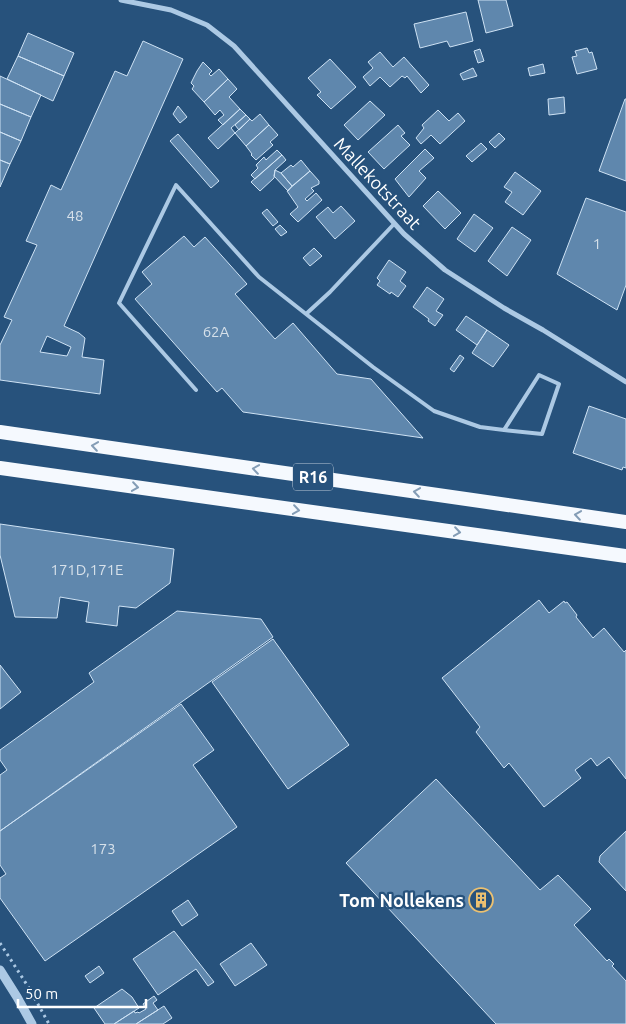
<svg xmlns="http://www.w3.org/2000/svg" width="626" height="1024" font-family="Ubuntu,sans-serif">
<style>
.building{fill:#5f87ad;stroke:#cee2f4;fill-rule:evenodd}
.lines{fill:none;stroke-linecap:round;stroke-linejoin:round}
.path{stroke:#acc9e4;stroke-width:3;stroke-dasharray:2.5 4;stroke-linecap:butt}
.service{stroke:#acc9e4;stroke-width:4}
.minor{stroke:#acc9e4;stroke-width:5}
.tertiary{stroke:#acc9e4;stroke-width:9}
.trunk{stroke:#f5f9fe;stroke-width:14}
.oneway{stroke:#849db6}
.labels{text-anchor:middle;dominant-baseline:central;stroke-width:4.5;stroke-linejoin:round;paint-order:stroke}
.number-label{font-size:15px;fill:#d7e1ea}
.shield{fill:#27527c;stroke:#becbd8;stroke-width:1}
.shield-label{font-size:16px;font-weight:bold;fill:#fff}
.street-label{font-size:18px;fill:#fff;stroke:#27527c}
.poi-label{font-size:18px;font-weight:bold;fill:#fff;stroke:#27527c;text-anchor:end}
</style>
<rect width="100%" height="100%" fill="#27527c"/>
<!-- building -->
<path class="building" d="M 478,0 L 506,0 L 513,26 L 486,33 Z
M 466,12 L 473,41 L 450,47 L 447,41 L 420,48 L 414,24 Z
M 28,33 L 74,53 L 64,76 L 18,56 Z
M 143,41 L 183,59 L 64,326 L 79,333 L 85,338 L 82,357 L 104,360 L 100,394 L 0,380 L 0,345 L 12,320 L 4,317 L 37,245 L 26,241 L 51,185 L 61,190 L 115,71 L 127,76 ZM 47,336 L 71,347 L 67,356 L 40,352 Z
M 587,48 L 589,53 L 592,52 L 597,69 L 577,74 L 572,57 L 577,56 L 575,51 Z
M 480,49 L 484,61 L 478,63 L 474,51 Z
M 380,52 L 393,67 L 404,57 L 429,85 L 421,93 L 407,76 L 405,78 L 402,76 L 390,87 L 380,77 L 370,86 L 363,77 L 373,68 L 368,62 Z
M 18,56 L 64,76 L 53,101 L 7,79 Z
M 330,59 L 356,87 L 331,109 L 317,95 L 321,92 L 308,78 Z
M 203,62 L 212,71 L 209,74 L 211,76 L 219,69 L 228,79 L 204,102 L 192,89 L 194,86 L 191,83 L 197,71 Z
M 543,64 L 545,73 L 530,76 L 528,68 Z
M 473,68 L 477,76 L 463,80 L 460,74 Z
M 0,76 L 41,95 L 31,117 L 0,104 Z
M 228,79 L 237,89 L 229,97 L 240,109 L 223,125 L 218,120 L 224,115 L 220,110 L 215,115 L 204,102 Z
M 564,97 L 565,113 L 549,115 L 548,99 Z
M 625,99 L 626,99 L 626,181 L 599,171 Z
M 370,101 L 385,115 L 358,140 L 344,125 Z
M 0,104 L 31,117 L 21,141 L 0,132 Z
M 178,106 L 187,117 L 180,123 L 173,114 Z
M 240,109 L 246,115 L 231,128 L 235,133 L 218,149 L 208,138 Z
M 438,110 L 449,121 L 458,113 L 465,121 L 440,144 L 431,135 L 421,144 L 416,138 L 424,128 L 422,125 Z
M 260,114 L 269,125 L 246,146 L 235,133 L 250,119 L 252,121 Z
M 246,115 L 250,119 L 239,130 L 235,125 Z
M 269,125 L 278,135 L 270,142 L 273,145 L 256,160 L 251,155 L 252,154 L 246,146 Z
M 398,125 L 405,133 L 401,136 L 410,145 L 384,169 L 368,152 Z
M 0,132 L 21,141 L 10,164 L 0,160 Z
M 499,133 L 505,139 L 495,148 L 489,142 Z
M 178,134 L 219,181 L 211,188 L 170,141 Z
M 481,143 L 487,149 L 472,162 L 466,156 Z
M 425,149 L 434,158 L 419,171 L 426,178 L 409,197 L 395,179 Z
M 277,150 L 282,155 L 255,179 L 251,175 L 258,168 L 256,165 L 264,157 L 266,160 Z
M 282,155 L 286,160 L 275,170 L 274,178 L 260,191 L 251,182 Z
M 0,160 L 10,164 L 0,187 Z
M 301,160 L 310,171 L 292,186 L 281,173 L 291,165 L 293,167 Z
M 275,170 L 281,173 L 292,186 L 288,191 L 274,176 Z
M 310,171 L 319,181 L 319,184 L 311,188 L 314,191 L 305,199 L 307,201 L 316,193 L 322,200 L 298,222 L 290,214 L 298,207 L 287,191 Z
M 515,172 L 541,191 L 523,215 L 505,202 L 512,192 L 504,187 Z
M 438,191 L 461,213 L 445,229 L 423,206 Z
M 586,198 L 626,212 L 626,285 L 617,310 L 557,274 Z
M 341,206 L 355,221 L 335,239 L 316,217 L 328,207 L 333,213 Z
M 267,209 L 278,222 L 273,226 L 262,213 Z
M 474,214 L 493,228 L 475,252 L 457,239 Z
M 280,225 L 287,232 L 281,236 L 275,229 Z
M 512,227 L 531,240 L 507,276 L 488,261 Z
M 184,236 L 194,247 L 205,237 L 247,284 L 235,294 L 275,339 L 293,323 L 337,374 L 371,379 L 423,438 L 243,412 L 222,388 L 217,392 L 135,299 L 152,284 L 142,272 Z
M 314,248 L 322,256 L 310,266 L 303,258 Z
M 389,260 L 406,272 L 400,281 L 406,286 L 398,297 L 391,292 L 390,294 L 377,285 L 380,281 L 377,278 Z
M 427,287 L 444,299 L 436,311 L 443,315 L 435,326 L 428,321 L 429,319 L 413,307 Z
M 466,316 L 487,330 L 477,345 L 456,330 Z
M 487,330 L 509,345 L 493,367 L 472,353 Z
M 460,355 L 464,358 L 454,372 L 450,369 Z
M 589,406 L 626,419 L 626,468 L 623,467 L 622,470 L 573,453 Z
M 0,524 L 174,549 L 170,583 L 136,608 L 119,606 L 117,626 L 86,622 L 89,602 L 60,597 L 57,618 L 15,617 L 0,555 Z
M 539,600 L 549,613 L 564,601 L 565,603 L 567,602 L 577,615 L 576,617 L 593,638 L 604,628 L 624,652 L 626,650 L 626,779 L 609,757 L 597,766 L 591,758 L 575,770 L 581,778 L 544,807 L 509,763 L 504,768 L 476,732 L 480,727 L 442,678 Z
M 177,611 L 261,619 L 273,637 L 0,831 L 0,775 L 7,770 L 0,760 L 0,750 L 94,682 L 89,673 Z
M 273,639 L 349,745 L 288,789 L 212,682 Z
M 0,665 L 21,692 L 0,709 Z
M 181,704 L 214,750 L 193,765 L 237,827 L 45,961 L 0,898 L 0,878 L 6,874 L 0,865 L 0,831 Z
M 436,779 L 540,890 L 558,875 L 591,909 L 574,925 L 607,961 L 609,959 L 614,964 L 612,966 L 626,981 L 626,1024 L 496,1024 L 346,863 Z
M 626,831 L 626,891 L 599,862 L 600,856 Z
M 188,900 L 198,915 L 182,926 L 172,911 Z
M 174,931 L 214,982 L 208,986 L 196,969 L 158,995 L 133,959 Z
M 251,943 L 267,965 L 235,986 L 220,964 Z
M 99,966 L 104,973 L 90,983 L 85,976 Z
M 122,989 L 132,997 L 139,1008 L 114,1024 L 105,1024 L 94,1008 Z
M 154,996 L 157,1000 L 153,1003 L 158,1010 L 136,1024 L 114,1024 L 134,1011 L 135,1013 L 138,1012 L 139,1013 L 146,1009 L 143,1004 Z
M 164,1006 L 172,1018 L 163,1024 L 136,1024 Z"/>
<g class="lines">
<!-- path -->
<path class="path" d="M 0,943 L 29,988 L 49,1024"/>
<!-- service -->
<path class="service" d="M 394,224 L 330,292 L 306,314 L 373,367 L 434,411 L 480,427 L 504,430 L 539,375 L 559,384 L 542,434 L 504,430
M 196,390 L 119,303 L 176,185 L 259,277 L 306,314"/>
<!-- minor -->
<path class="minor" d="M 121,0 L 171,10 L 207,25 L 234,46 L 404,234 L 445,270 L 504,308 L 543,330 L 626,382"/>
<!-- tertiary -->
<path class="tertiary" d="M 0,970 L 17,997 L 32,1024"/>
<!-- trunk -->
<path class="trunk" d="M 0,432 L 626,522
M 0,468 L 626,556"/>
</g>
<!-- one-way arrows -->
<defs><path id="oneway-chevron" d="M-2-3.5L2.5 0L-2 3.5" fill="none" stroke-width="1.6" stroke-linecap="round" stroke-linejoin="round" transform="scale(1.25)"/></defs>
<g class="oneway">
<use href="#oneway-chevron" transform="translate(95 446) rotate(-172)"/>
<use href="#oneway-chevron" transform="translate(256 469) rotate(-172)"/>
<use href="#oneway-chevron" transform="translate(135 487) rotate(8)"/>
<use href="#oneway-chevron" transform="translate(417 492) rotate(-172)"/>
<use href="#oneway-chevron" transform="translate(296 510) rotate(8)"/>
<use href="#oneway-chevron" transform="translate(578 515) rotate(-172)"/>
<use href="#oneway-chevron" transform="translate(457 532) rotate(8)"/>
</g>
<!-- icons -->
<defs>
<g id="building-ring" transform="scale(1.25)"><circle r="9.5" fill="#27527c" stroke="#ecc171" stroke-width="1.5"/><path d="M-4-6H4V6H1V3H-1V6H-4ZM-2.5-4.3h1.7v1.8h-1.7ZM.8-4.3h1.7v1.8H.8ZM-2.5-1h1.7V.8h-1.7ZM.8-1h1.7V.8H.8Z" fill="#ecc171"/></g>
</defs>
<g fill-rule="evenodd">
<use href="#building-ring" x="481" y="900"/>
</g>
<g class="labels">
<!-- number labels -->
<g class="number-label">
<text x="75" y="215">48</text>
<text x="597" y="243">1</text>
<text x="216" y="331">62A</text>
<text x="87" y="569">171D,171E</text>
<text x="103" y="848">173</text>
</g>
<!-- shield labels -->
<rect class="shield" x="293" y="463.5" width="40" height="27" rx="4"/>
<g class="shield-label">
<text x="313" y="477">R16</text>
</g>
<!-- street labels -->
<g class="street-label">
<text transform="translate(378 183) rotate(47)">Mallekotstraat</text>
</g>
<!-- poi labels -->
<g class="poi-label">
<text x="464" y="900">Tom Nollekens</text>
</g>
</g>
<!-- scale -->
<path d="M18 999v8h128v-8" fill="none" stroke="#ffffff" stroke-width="2.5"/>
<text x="25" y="999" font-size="15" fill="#ffffff" stroke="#27527c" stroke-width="4" paint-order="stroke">50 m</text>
</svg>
